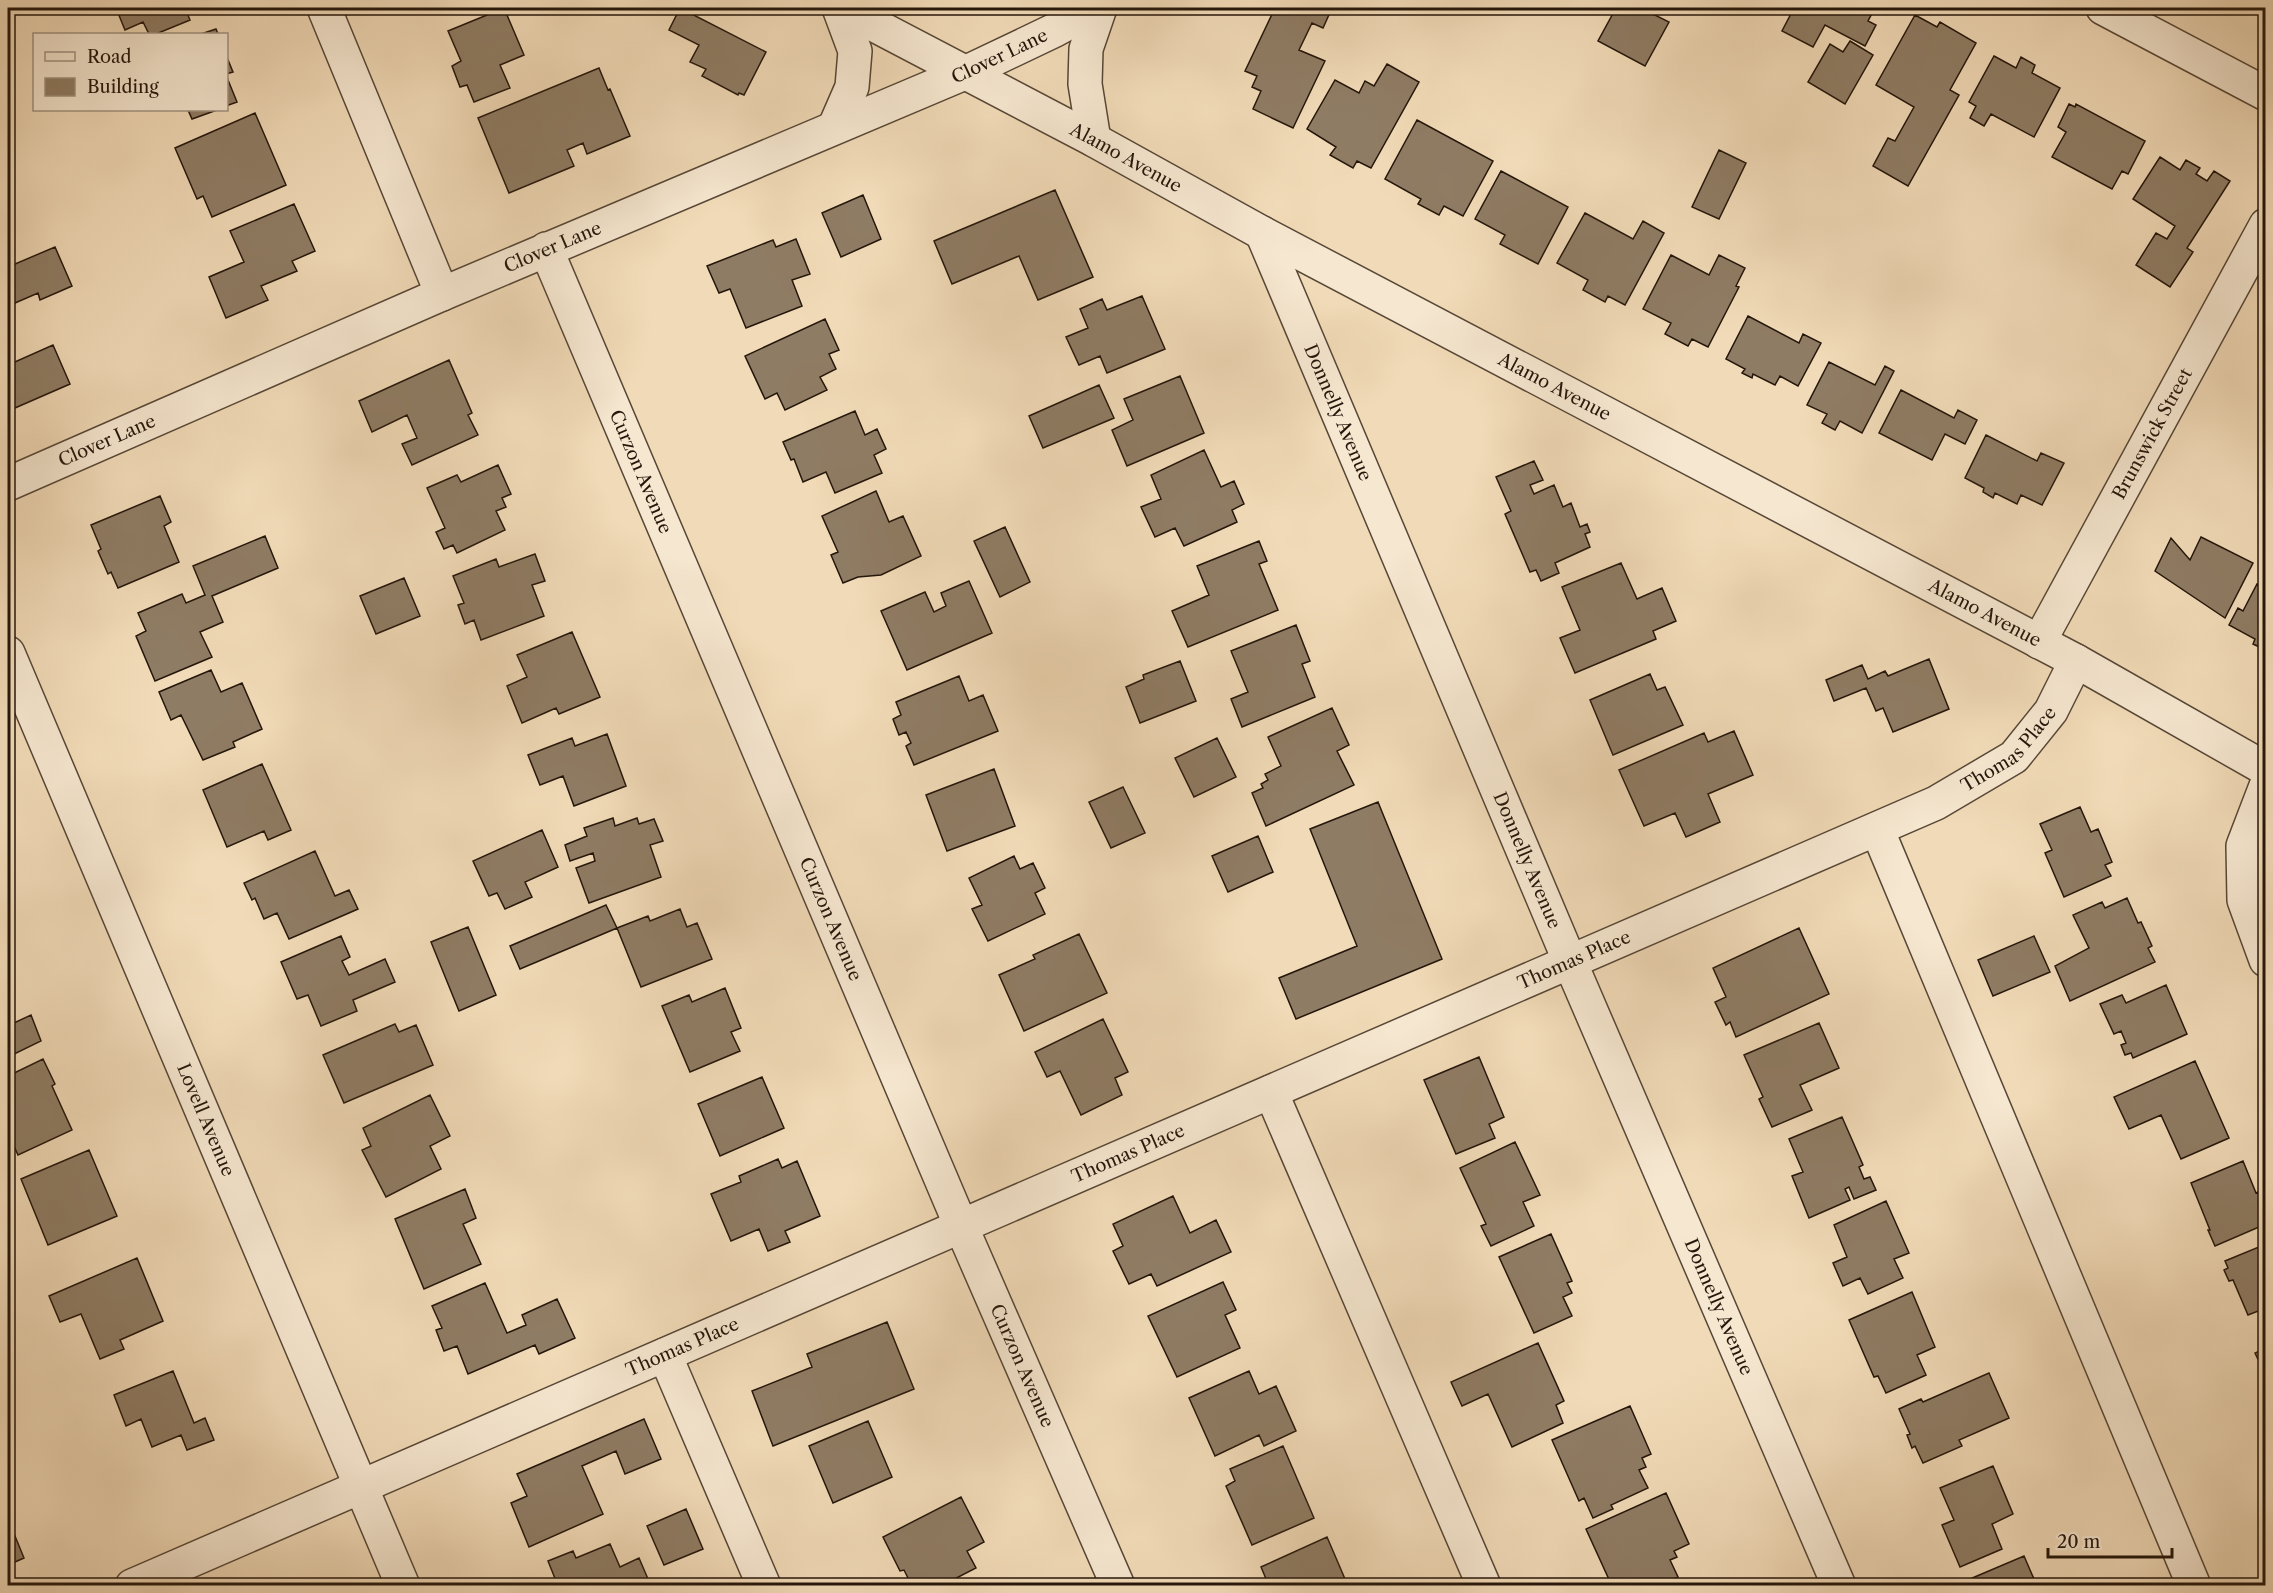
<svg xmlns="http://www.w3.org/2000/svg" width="2273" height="1593" font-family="'Libre Caslon Text',serif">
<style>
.building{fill:#8f7c64;stroke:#24160b;stroke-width:1.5}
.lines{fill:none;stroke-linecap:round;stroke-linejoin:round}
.minor-casing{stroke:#574736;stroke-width:36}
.minor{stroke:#f6e7d0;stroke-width:33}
.labels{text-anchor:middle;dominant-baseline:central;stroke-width:4.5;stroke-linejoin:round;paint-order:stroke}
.street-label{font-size:18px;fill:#24160b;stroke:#f6e7d0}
</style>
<rect width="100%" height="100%" fill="#f1dab7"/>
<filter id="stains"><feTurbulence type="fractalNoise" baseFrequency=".00333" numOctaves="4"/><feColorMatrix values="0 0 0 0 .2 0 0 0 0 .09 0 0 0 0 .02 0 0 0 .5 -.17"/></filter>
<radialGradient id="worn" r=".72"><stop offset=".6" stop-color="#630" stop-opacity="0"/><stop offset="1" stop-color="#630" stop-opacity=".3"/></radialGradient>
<!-- building -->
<path class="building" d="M 116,8 L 185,8 L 190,20 L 156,34 L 149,34 L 143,22 L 125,30 Z
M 194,8 L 211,8 L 197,14 Z
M 504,8 L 524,55 L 500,65 L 510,88 L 474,102 L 467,85 L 460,87 L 452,66 L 461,61 L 448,31 Z
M 680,8 L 766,52 L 744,95 L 739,93 L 738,95 L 702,76 L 706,69 L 690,62 L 699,45 L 669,30 Z
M 1275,8 L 1332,8 L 1323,28 L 1312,23 L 1299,50 L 1325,61 L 1293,128 L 1253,109 L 1261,91 L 1252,87 L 1257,76 L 1245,71 Z
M 1616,8 L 1641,8 L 1669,22 L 1645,66 L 1598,41 Z
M 1794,8 L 1875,8 L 1868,21 L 1876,25 L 1865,46 L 1825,25 L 1813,47 L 1782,31 Z
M 1915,15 L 1937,27 L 1940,22 L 1976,43 L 1950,90 L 1959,95 L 1908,186 L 1873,166 L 1888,138 L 1895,141 L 1914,107 L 1876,85 Z
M 216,29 L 218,34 L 201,34 Z
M 1850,41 L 1873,55 L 1845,104 L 1808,82 L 1830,44 L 1843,52 Z
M 226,55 L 233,72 L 226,74 Z
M 1994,56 L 2016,68 L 2021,57 L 2035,65 L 2032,73 L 2060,88 L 2034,137 L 1991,114 L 1984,126 L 1970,118 L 1976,106 L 1969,102 Z
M 1387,64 L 1419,82 L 1371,168 L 1357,161 L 1353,168 L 1330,155 L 1336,147 L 1307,129 L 1335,80 L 1359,93 L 1365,81 L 1374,86 Z
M 599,68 L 608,90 L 610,89 L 630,136 L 587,154 L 583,143 L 567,150 L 574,166 L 509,193 L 478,118 Z
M 226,75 L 237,102 L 226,106 Z
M 2069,104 L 2075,107 L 2076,104 L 2145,141 L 2128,174 L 2122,171 L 2112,189 L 2052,157 L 2066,132 L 2058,127 Z
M 188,110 L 217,110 L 192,119 Z
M 255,113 L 286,185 L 212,217 L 203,196 L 197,199 L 175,148 Z
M 1417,120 L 1493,161 L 1463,216 L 1444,206 L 1439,215 L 1418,204 L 1421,199 L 1385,179 Z
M 1719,150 L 1746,163 L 1719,219 L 1692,207 Z
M 2160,157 L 2180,170 L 2186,160 L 2200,168 L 2196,174 L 2207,181 L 2214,171 L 2230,181 L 2187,248 L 2193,252 L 2170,287 L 2136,265 L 2156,233 L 2167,239 L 2175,226 L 2133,199 Z
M 1501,171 L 1568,207 L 1538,264 L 1500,244 L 1505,235 L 1475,219 Z
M 1055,190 L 1093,277 L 1038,300 L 1019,256 L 952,284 L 934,241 Z
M 863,195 L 881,239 L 841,257 L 822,213 Z
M 294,204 L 315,251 L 292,261 L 297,271 L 261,286 L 268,300 L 226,318 L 209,277 L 244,262 L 230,231 Z
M 1585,213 L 1633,239 L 1643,221 L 1664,233 L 1625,305 L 1608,296 L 1605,302 L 1583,290 L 1588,280 L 1557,263 Z
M 796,239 L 810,274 L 792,280 L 802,306 L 746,328 L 730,289 L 719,293 L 707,266 L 773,240 L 776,247 Z
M 55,247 L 72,286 L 40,300 L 38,293 L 8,306 L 8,267 Z
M 1671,255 L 1709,275 L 1719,255 L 1745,268 L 1736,286 L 1739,287 L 1708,347 L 1692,339 L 1688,346 L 1665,334 L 1671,323 L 1643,309 Z
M 1142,296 L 1165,349 L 1107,373 L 1100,356 L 1079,365 L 1066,337 L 1088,328 L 1080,309 L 1102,299 L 1107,310 Z
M 1748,316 L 1799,343 L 1803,334 L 1821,343 L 1798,386 L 1780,376 L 1775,385 L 1753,374 L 1752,378 L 1742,373 L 1745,369 L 1726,359 Z
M 825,319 L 839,350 L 829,354 L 836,369 L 820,377 L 827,390 L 785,410 L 777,393 L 765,399 L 745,356 Z
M 53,345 L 70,384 L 8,411 L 8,365 Z
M 449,360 L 472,413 L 468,415 L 478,435 L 412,465 L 402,444 L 417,438 L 407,415 L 372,432 L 359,401 Z
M 1829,362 L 1875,385 L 1885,366 L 1894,371 L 1862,433 L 1840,421 L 1835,430 L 1822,423 L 1827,414 L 1807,405 Z
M 1180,376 L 1204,433 L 1127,466 L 1112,430 L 1133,420 L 1124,399 Z
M 1099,385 L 1114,418 L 1043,448 L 1029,416 Z
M 1901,390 L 1954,418 L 1958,410 L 1977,420 L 1965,444 L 1945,434 L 1932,460 L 1879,433 Z
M 855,411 L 865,435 L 877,429 L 886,449 L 874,455 L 882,473 L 835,493 L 826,472 L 803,482 L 794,459 L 791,460 L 783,442 Z
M 1986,435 L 2037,461 L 2041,453 L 2064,463 L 2042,505 L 2021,495 L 2017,504 L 1995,493 L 1993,498 L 1983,492 L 1984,488 L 1965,478 Z
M 1204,450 L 1221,487 L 1234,481 L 1244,504 L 1232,510 L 1237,522 L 1184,546 L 1175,528 L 1155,537 L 1141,507 L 1161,499 L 1151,475 Z
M 1534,461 L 1543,480 L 1530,485 L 1534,494 L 1554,485 L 1563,507 L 1571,503 L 1580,527 L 1587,524 L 1590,532 L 1585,534 L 1590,547 L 1555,563 L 1559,573 L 1541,581 L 1536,570 L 1530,572 L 1505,514 L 1511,511 L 1496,477 Z
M 498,465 L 511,494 L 502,498 L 506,507 L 496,511 L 505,530 L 457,553 L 453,545 L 444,549 L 436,532 L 445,528 L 427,488 L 457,475 L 461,482 Z
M 876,491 L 889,522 L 903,516 L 921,556 L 881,575 L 858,577 L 843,583 L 831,555 L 838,552 L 822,516 Z
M 160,496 L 171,522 L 164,526 L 179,562 L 118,588 L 111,572 L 108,574 L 98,551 L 101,549 L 91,525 Z
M 1005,527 L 1030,582 L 1000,597 L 974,541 Z
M 265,536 L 278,568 L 212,596 L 223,622 L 200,632 L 212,657 L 155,681 L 136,636 L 146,631 L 138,613 L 182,594 L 186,603 L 205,595 L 193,566 Z
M 2201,537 L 2253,563 L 2225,618 L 2155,571 L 2171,538 L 2190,560 Z
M 1259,541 L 1267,561 L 1259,564 L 1278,610 L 1188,647 L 1172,611 L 1209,595 L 1197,566 Z
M 535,554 L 545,581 L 532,585 L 544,616 L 481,640 L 474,620 L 465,624 L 458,605 L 464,603 L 453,576 L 496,559 L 499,567 Z
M 1621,563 L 1637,599 L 1662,588 L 1676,621 L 1653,631 L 1656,639 L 1575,673 L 1560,638 L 1580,630 L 1562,587 Z
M 404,578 L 420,616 L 376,634 L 360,596 Z
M 969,581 L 992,633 L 907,670 L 881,611 L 925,592 L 934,612 L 946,606 L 941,593 Z
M 2257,584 L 2266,588 L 2266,650 L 2253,644 L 2255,639 L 2229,625 L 2238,608 L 2243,611 Z
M 1296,625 L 1310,661 L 1302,664 L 1315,697 L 1242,727 L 1231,699 L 1248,692 L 1231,651 Z
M 572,632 L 600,697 L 559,714 L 556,708 L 522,723 L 507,686 L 527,677 L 517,655 Z
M 1929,659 L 1949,709 L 1893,732 L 1883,708 L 1876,711 L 1866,688 L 1834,701 L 1826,680 L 1862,665 L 1868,679 L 1885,671 L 1888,676 Z
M 1180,661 L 1196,701 L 1140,723 L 1126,687 L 1144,679 L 1143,675 Z
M 211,670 L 221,692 L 242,683 L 262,729 L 233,742 L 235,747 L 203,760 L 181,715 L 171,720 L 159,692 Z
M 1650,674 L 1657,690 L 1665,687 L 1683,725 L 1613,755 L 1590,700 Z
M 959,676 L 969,701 L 983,695 L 998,731 L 914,765 L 906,746 L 911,743 L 906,732 L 899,735 L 893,719 L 901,715 L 896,702 Z
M 1332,708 L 1349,745 L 1337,751 L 1354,785 L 1266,826 L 1252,793 L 1263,788 L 1261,784 L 1268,780 L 1265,774 L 1281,766 L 1268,737 Z
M 1734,731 L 1753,775 L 1708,794 L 1720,822 L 1686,837 L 1675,813 L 1644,826 L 1619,770 L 1704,733 L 1708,742 Z
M 607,734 L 626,786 L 574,806 L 563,776 L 540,785 L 528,755 L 572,738 L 575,746 Z
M 1217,738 L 1236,777 L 1194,797 L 1175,758 Z
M 262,764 L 291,830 L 268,840 L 264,831 L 227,847 L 203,790 Z
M 994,769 L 1015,826 L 947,851 L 926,795 Z
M 1123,787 L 1145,833 L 1111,848 L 1089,802 Z
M 1378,802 L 1442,959 L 1296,1019 L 1279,978 L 1357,946 L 1310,829 Z
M 2080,807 L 2091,832 L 2098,829 L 2112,862 L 2105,865 L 2111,876 L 2064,897 L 2045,853 L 2052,850 L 2040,824 Z
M 613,818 L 615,826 L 637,818 L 639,824 L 654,819 L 663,841 L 650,845 L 661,877 L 589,903 L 576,868 L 595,861 L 593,853 L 570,861 L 565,845 L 587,836 L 584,828 Z
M 542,830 L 558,867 L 525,882 L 532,897 L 505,909 L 497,893 L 489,896 L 473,861 Z
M 1258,836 L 1273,872 L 1228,892 L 1212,856 Z
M 315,851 L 335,896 L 349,890 L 358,909 L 289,939 L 277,913 L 264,919 L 255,898 L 252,900 L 244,883 Z
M 1014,856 L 1020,869 L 1033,863 L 1045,888 L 1035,893 L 1045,914 L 988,941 L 972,909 L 982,905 L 969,878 Z
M 2127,898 L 2138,923 L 2141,922 L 2152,946 L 2148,948 L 2155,962 L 2070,1001 L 2055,966 L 2089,948 L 2073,915 L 2102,902 L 2105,908 Z
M 606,905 L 617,928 L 520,969 L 510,946 Z
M 680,909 L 687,927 L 697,923 L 712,959 L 641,987 L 617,928 L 648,916 L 650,921 Z
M 468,927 L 496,995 L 459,1011 L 431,942 Z
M 1799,928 L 1829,994 L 1736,1037 L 1730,1022 L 1726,1025 L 1715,1002 L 1726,997 L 1713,968 Z
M 1079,934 L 1107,993 L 1024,1031 L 999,975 L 1035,959 L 1033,955 Z
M 341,936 L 350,957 L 342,961 L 349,975 L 385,959 L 395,982 L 353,1000 L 357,1011 L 321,1026 L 308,995 L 297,999 L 281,962 Z
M 2034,936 L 2050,972 L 1993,996 L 1978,960 Z
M 2166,985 L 2187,1034 L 2133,1058 L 2131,1053 L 2125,1055 L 2121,1045 L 2126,1043 L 2121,1031 L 2114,1034 L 2100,1004 L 2122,995 L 2126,1003 Z
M 725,988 L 741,1028 L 731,1032 L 740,1051 L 690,1072 L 662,1006 L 689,995 L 692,1002 Z
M 8,1007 L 14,1023 L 31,1015 L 41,1041 L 8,1057 Z
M 1103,1019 L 1128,1072 L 1115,1078 L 1122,1095 L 1081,1115 L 1060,1071 L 1047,1077 L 1035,1052 Z
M 1819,1023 L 1839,1068 L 1800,1085 L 1812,1110 L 1772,1127 L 1759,1099 L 1763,1097 L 1744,1055 Z
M 395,1024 L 399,1032 L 416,1025 L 433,1065 L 344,1103 L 323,1055 Z
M 1479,1057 L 1504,1117 L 1489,1124 L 1495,1138 L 1456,1154 L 1424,1080 Z
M 43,1059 L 55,1084 L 52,1086 L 72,1130 L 18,1155 L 8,1133 L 8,1076 Z
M 2195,1061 L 2229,1138 L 2181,1159 L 2161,1115 L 2129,1129 L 2114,1097 Z
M 762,1077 L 784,1128 L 720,1156 L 698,1104 Z
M 430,1095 L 450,1136 L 430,1146 L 441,1169 L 386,1197 L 362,1150 L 371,1146 L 363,1128 Z
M 1842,1117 L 1863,1165 L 1859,1167 L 1864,1179 L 1870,1177 L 1876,1190 L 1854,1199 L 1849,1187 L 1845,1189 L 1850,1200 L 1809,1218 L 1792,1176 L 1803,1172 L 1789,1139 Z
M 1515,1142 L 1540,1195 L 1523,1202 L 1534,1226 L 1491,1246 L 1481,1226 L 1486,1224 L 1460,1168 Z
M 89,1150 L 117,1216 L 48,1245 L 21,1179 Z
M 778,1159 L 782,1168 L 797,1161 L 820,1216 L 785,1231 L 790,1242 L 768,1251 L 759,1229 L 731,1241 L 711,1194 L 741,1182 L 739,1176 Z
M 2243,1161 L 2256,1193 L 2258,1192 L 2266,1209 L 2266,1224 L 2215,1246 L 2208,1230 L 2210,1230 L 2191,1183 Z
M 465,1189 L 476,1218 L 463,1224 L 481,1264 L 424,1289 L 395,1219 Z
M 1173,1196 L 1190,1233 L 1216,1220 L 1231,1252 L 1157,1286 L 1151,1274 L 1129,1284 L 1113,1251 L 1123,1246 L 1113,1224 Z
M 1886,1201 L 1909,1253 L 1894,1259 L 1903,1278 L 1868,1294 L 1860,1278 L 1843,1286 L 1833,1263 L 1847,1257 L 1834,1225 Z
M 1551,1234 L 1572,1281 L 1567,1283 L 1572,1293 L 1563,1297 L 1572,1316 L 1534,1333 L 1499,1257 Z
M 2266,1244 L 2266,1308 L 2248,1315 L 2233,1280 L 2229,1281 L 2224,1270 L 2228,1268 L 2225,1261 Z
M 137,1258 L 163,1321 L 120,1340 L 124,1349 L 100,1359 L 81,1314 L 60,1322 L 49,1296 Z
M 1223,1282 L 1236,1310 L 1225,1315 L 1240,1348 L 1177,1377 L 1148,1316 Z
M 485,1283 L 507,1333 L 526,1325 L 522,1315 L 557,1299 L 575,1338 L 539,1354 L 535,1345 L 468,1374 L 457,1346 L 444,1351 L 436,1330 L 442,1328 L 432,1306 Z
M 1912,1292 L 1935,1347 L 1917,1355 L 1926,1375 L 1886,1393 L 1878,1376 L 1874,1377 L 1849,1320 Z
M 887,1322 L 914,1389 L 773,1446 L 752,1391 L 812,1367 L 807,1354 Z
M 1538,1343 L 1564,1401 L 1556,1405 L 1563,1423 L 1512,1447 L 1488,1394 L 1462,1406 L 1451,1382 Z
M 2266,1348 L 2266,1376 L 2255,1353 Z
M 173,1371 L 194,1423 L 205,1418 L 214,1440 L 187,1450 L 181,1435 L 152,1447 L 141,1419 L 126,1426 L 114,1395 Z
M 1249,1371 L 1259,1394 L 1276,1386 L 1296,1431 L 1264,1446 L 1259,1435 L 1215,1456 L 1189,1398 Z
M 1989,1373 L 2009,1418 L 1959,1440 L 1962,1446 L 1923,1463 L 1915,1446 L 1912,1448 L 1907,1435 L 1910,1434 L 1899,1409 L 1921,1399 L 1923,1402 Z
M 1630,1406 L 1651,1454 L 1642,1458 L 1646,1467 L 1639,1470 L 1648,1488 L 1611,1505 L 1613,1509 L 1593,1518 L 1584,1498 L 1579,1501 L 1552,1440 Z
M 644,1419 L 661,1459 L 625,1474 L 616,1451 L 582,1466 L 603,1514 L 529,1547 L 511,1503 L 527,1496 L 517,1474 Z
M 868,1421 L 892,1477 L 833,1503 L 809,1446 Z
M 1283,1446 L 1314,1518 L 1252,1545 L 1226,1486 L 1235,1481 L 1230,1469 Z
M 1993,1466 L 2013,1514 L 1992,1524 L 2002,1549 L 1960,1567 L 1942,1525 L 1954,1520 L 1940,1488 Z
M 1666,1493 L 1689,1544 L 1674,1551 L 1677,1557 L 1670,1560 L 1678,1577 L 1660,1586 L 1636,1586 L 1633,1580 L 1621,1586 L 1612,1586 L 1586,1529 Z
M 961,1497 L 984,1542 L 967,1551 L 976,1568 L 941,1586 L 912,1586 L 904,1570 L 900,1571 L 883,1537 Z
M 686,1509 L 703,1549 L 664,1565 L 647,1526 Z
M 8,1519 L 24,1558 L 8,1565 Z
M 1327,1537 L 1348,1586 L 1269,1586 L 1261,1567 Z
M 610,1544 L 620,1567 L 639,1558 L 651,1586 L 558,1586 L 548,1561 L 573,1551 L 576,1558 Z
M 2024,1556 L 2037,1586 L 1973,1586 L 1970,1579 Z"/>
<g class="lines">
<!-- minor casing -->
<g class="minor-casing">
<g id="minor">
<path d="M 324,8 L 442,294"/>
<path id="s1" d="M 842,8 L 1094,140 L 1262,233 L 2076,661 L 2266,769"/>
<path d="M 2103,8 L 2266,94"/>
<path d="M 835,126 L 852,87 L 855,51 L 839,8"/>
<path d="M 1094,140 L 1085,84 L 1086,49 L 1100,8"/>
<path id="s2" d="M 1262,233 L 1570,962 L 1839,1586"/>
<path id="s3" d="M 546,249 L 961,1226 L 1118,1586"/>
<path id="s4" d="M 8,484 L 442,294 L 967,72 L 1055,30 L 1095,8"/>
<path id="s5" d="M 2039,642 L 2266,225"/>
<path id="s6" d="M 8,653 L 403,1586"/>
<path d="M 2266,786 L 2243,846 L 2244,900 L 2266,960"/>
<path d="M 1877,829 L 2194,1586"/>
<path d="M 1271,1092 L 1484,1586"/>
<path d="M 665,1355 L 764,1586"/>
<path id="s7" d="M 132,1586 L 1936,803 L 2014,757 L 2051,711 L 2076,661"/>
</g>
</g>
<!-- minor -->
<use href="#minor" class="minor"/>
</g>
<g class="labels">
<!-- street labels -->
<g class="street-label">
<text stroke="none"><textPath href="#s4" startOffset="1080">Clover Lane</textPath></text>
<text stroke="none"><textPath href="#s1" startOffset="321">Alamo Avenue</textPath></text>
<text stroke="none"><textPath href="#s4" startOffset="594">Clover Lane</textPath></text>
<text stroke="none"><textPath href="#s1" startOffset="807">Alamo Avenue</textPath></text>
<text stroke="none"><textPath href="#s2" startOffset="195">Donnelly Avenue</textPath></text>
<text stroke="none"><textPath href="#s5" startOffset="237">Brunswick Street</textPath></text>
<text stroke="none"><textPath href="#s4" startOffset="108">Clover Lane</textPath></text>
<text stroke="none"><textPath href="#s3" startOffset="242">Curzon Avenue</textPath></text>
<text stroke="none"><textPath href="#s1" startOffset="1293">Alamo Avenue</textPath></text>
<text stroke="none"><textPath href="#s7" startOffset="2058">Thomas Place</textPath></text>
<text stroke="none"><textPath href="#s2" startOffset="681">Donnelly Avenue</textPath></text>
<text stroke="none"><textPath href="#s3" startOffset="728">Curzon Avenue</textPath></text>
<text stroke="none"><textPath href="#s7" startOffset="1572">Thomas Place</textPath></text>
<text stroke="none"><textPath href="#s6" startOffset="507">Lovell Avenue</textPath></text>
<text stroke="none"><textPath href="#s7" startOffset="1086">Thomas Place</textPath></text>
<text stroke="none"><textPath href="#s2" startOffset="1167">Donnelly Avenue</textPath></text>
<text stroke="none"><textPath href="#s7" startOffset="600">Thomas Place</textPath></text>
<text stroke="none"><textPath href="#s3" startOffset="1214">Curzon Avenue</textPath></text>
</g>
</g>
<!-- margin -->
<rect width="2273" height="1593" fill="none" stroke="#f1dab7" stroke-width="30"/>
<rect x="9" y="9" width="2255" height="1575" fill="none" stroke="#24160b" stroke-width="3"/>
<rect x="15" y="15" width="2243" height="1563" fill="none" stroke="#24160b" stroke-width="1.5"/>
<!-- legend -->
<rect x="33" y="33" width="195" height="78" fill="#f6e7d0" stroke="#a29381" stroke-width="1.5"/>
<rect x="45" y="52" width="30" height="9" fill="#f6e7d0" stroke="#a29381" stroke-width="1.5"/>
<text x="87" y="63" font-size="18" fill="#24160b">Road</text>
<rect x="45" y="78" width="30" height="18" fill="#8f7c64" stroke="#a29381" stroke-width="1.5"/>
<text x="87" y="93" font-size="18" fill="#24160b">Building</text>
<!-- scale -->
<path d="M2048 1548v9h124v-9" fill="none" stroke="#24160b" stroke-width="3"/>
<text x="2057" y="1548" font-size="18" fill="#24160b" stroke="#f6e7d0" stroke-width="4.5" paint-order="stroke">20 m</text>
<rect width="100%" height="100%" filter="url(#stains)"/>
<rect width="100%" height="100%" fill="url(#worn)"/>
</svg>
